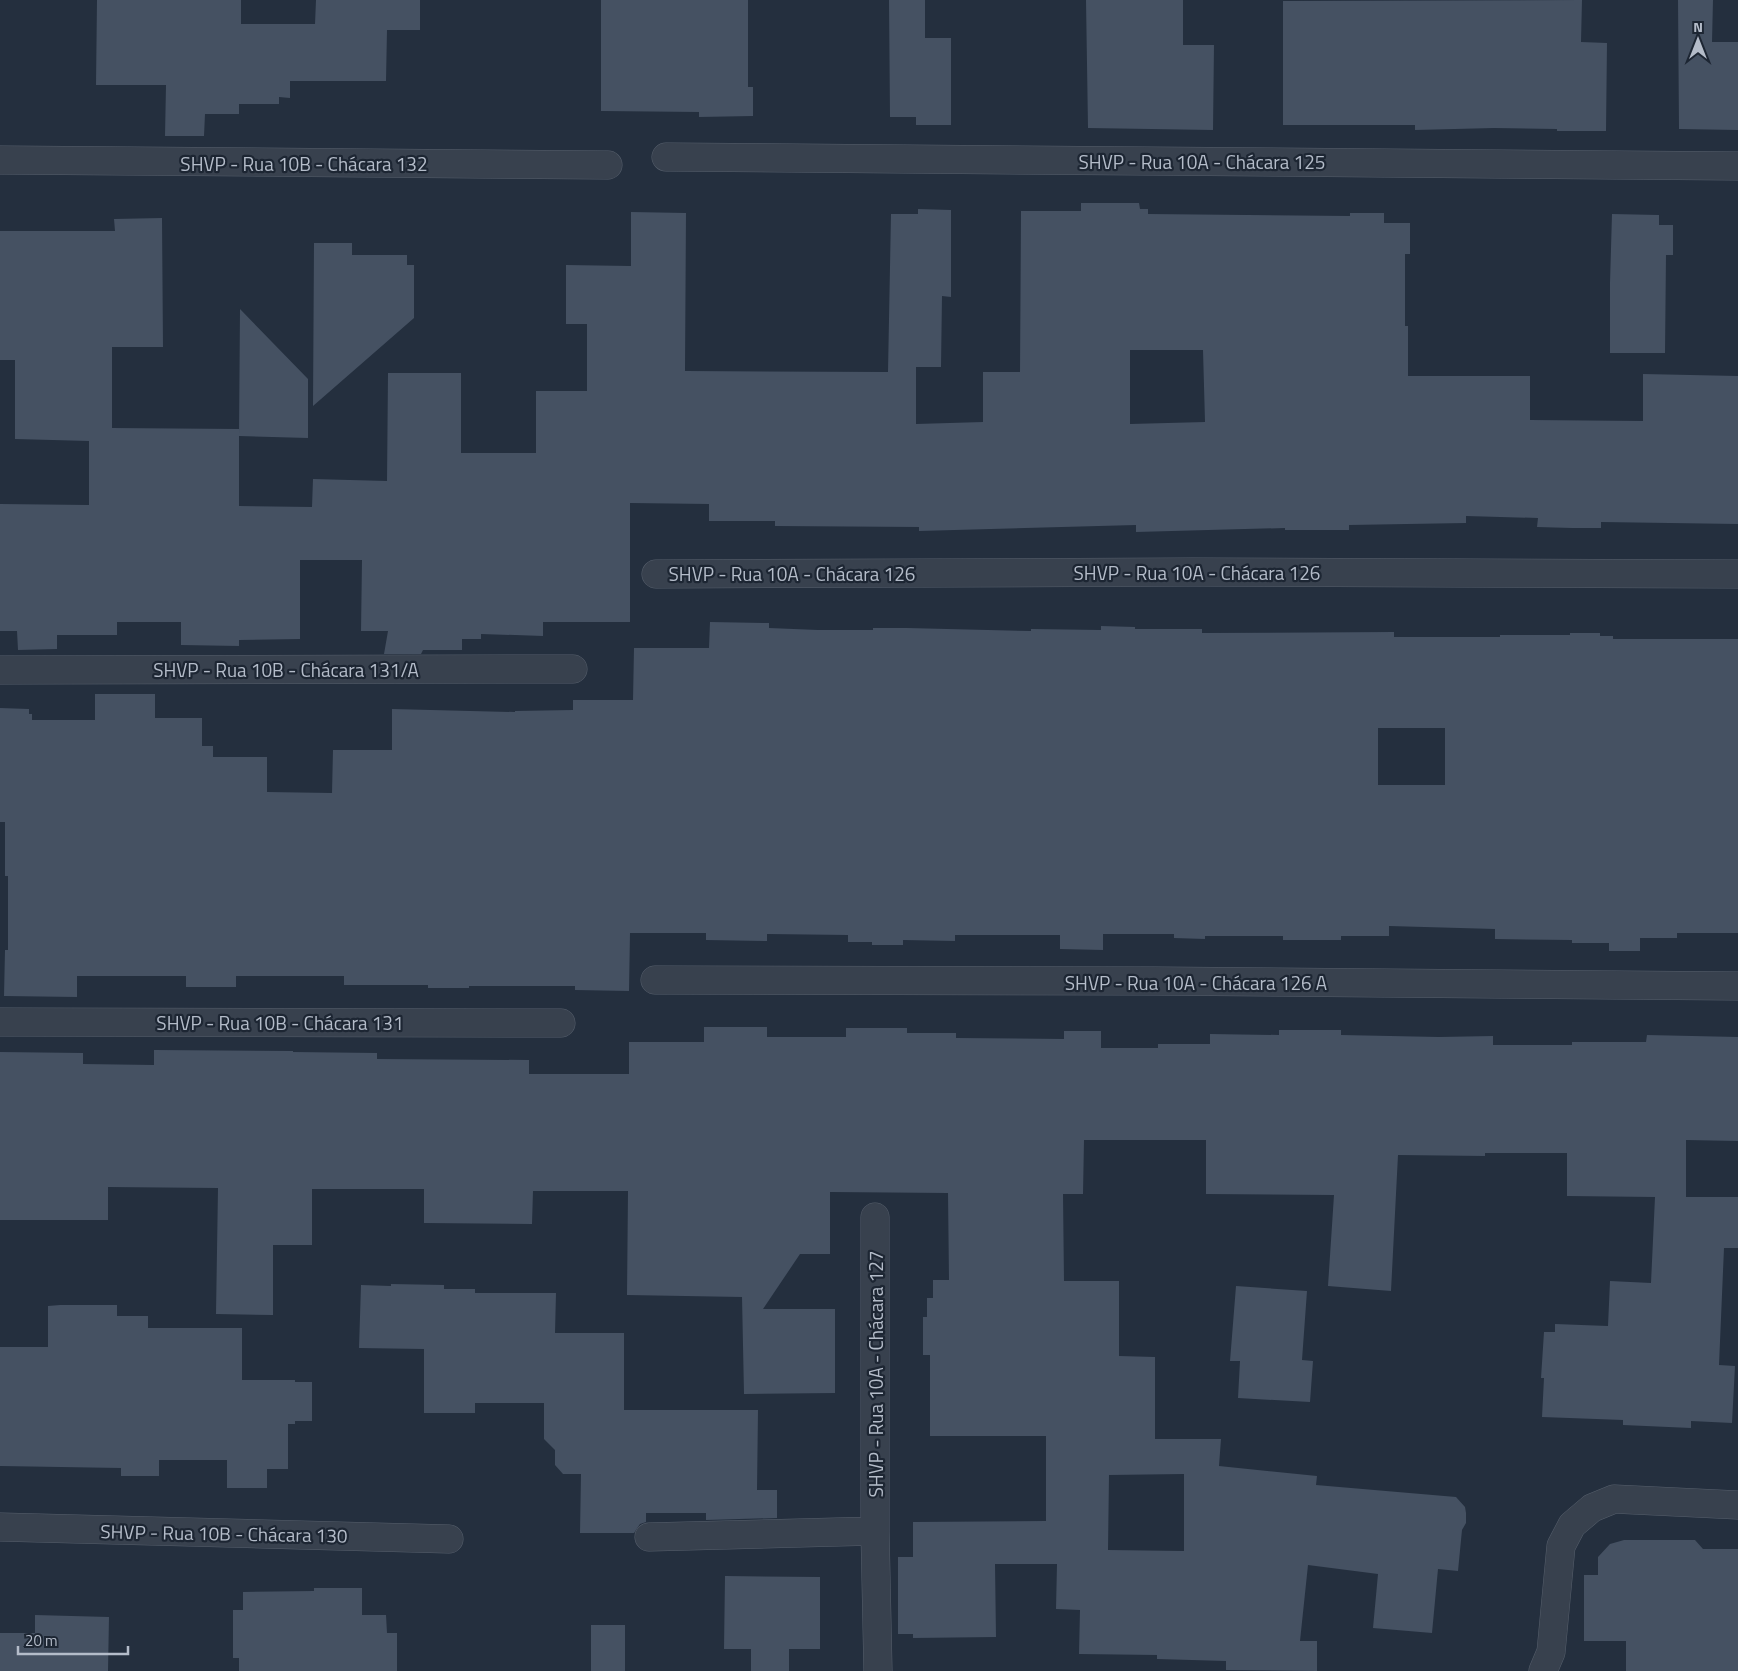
<svg xmlns="http://www.w3.org/2000/svg" width="1738" height="1671" font-family="'Titillium Web',sans-serif">
<style>
.building{fill:#455162;fill-rule:evenodd}
.lines{fill:none;stroke-linecap:round;stroke-linejoin:round}
.minor-casing{stroke:#565f6c;stroke-width:29}
.minor{stroke:#38414e;stroke-width:28}
.labels{text-anchor:middle;dominant-baseline:central;stroke-width:4.5;stroke-linejoin:round;paint-order:stroke}
.street-label{font-size:19px;fill:#b4bcc9;stroke:#1d2633}
</style>
<rect width="100%" height="100%" fill="#242f3e"/>
<!-- building -->
<path class="building" d="M 97,0 L 241,0 L 241,24 L 315,24 L 316,0 L 420,0 L 420,30 L 387,30 L 386,81 L 290,81 L 290,98 L 279,97 L 279,104 L 239,104 L 239,114 L 205,114 L 204,136 L 165,136 L 166,85 L 96,85 Z
M 601,0 L 748,0 L 748,87 L 753,87 L 753,116 L 699,117 L 699,112 L 601,111 Z
M 889,0 L 925,0 L 925,38 L 951,38 L 951,125 L 916,125 L 916,117 L 890,117 Z
M 1086,0 L 1183,0 L 1183,45 L 1214,45 L 1213,130 L 1088,128 Z
M 1582,0 L 1581,42 L 1607,43 L 1606,131 L 1557,131 L 1557,129 L 1494,128 L 1415,130 L 1415,125 L 1283,125 L 1283,1 Z
M 1678,0 L 1713,0 L 1712,42 L 1738,42 L 1738,130 L 1679,129 Z
M 1081,203 L 1139,203 L 1140,209 L 1148,209 L 1148,214 L 1350,216 L 1350,213 L 1384,213 L 1384,223 L 1410,223 L 1410,254 L 1405,254 L 1405,326 L 1408,326 L 1408,376 L 1530,376 L 1530,420 L 1643,421 L 1643,374 L 1738,376 L 1738,524 L 1601,522 L 1601,528 L 1572,528 L 1537,527 L 1538,518 L 1466,516 L 1466,523 L 1349,525 L 1349,530 L 1285,530 L 1285,528 L 1136,532 L 1136,525 L 919,531 L 919,527 L 775,526 L 775,521 L 709,521 L 709,504 L 630,503 L 630,622 L 543,622 L 543,636 L 481,634 L 481,639 L 462,639 L 462,650 L 423,650 L 421,654 L 384,654 L 388,631 L 361,631 L 362,560 L 300,560 L 300,639 L 239,640 L 239,646 L 181,645 L 181,622 L 117,622 L 117,635 L 57,635 L 57,649 L 18,650 L 17,631 L 0,631 L 0,504 L 89,505 L 89,441 L 15,439 L 15,360 L 0,360 L 0,231 L 115,231 L 114,219 L 162,218 L 163,347 L 112,347 L 112,428 L 239,429 L 239,506 L 312,507 L 313,479 L 387,481 L 388,373 L 461,373 L 461,453 L 536,453 L 536,391 L 587,391 L 587,324 L 566,324 L 566,265 L 631,266 L 631,212 L 686,213 L 685,371 L 888,372 L 891,214 L 918,214 L 918,209 L 951,210 L 951,297 L 942,296 L 941,367 L 916,367 L 916,424 L 983,422 L 983,372 L 1020,372 L 1021,211 L 1081,211 ZM 1130,350 L 1203,350 L 1205,422 L 1130,424 Z
M 1612,214 L 1659,215 L 1659,225 L 1673,225 L 1673,255 L 1666,255 L 1665,353 L 1610,353 L 1610,283 Z
M 314,243 L 352,243 L 352,255 L 407,255 L 407,265 L 414,265 L 414,318 L 313,406 Z
M 240,309 L 308,379 L 308,438 L 239,436 Z
M 710,622 L 769,623 L 769,628 L 818,630 L 873,630 L 873,628 L 907,628 L 1031,631 L 1031,629 L 1101,630 L 1101,626 L 1135,627 L 1135,629 L 1202,629 L 1202,633 L 1394,632 L 1394,637 L 1500,637 L 1500,635 L 1570,635 L 1570,633 L 1600,633 L 1600,636 L 1613,636 L 1613,639 L 1738,639 L 1738,933 L 1677,933 L 1677,938 L 1640,938 L 1640,951 L 1609,951 L 1609,943 L 1572,943 L 1572,940 L 1495,939 L 1495,929 L 1389,926 L 1389,936 L 1341,936 L 1341,940 L 1283,940 L 1283,936 L 1205,936 L 1205,939 L 1174,938 L 1174,934 L 1103,934 L 1103,950 L 1060,949 L 1060,935 L 955,935 L 955,941 L 903,940 L 903,945 L 872,945 L 872,942 L 848,942 L 848,935 L 767,934 L 767,941 L 706,940 L 706,933 L 630,933 L 629,991 L 575,990 L 575,986 L 469,986 L 469,988 L 428,988 L 428,985 L 344,985 L 344,976 L 236,976 L 236,987 L 186,987 L 186,976 L 77,976 L 77,997 L 4,996 L 5,950 L 8,950 L 8,876 L 5,876 L 5,822 L 0,822 L 0,708 L 29,709 L 29,714 L 32,714 L 32,720 L 95,720 L 95,694 L 155,694 L 155,718 L 202,718 L 202,746 L 213,746 L 213,757 L 267,757 L 267,792 L 332,793 L 333,750 L 392,750 L 392,709 L 515,712 L 515,711 L 573,710 L 573,700 L 633,700 L 634,648 L 709,648 ZM 1378,728 L 1445,728 L 1445,785 L 1378,785 Z
M 704,1027 L 767,1027 L 767,1037 L 846,1037 L 846,1028 L 907,1028 L 907,1033 L 956,1033 L 956,1038 L 1064,1039 L 1064,1031 L 1101,1031 L 1101,1048 L 1158,1048 L 1158,1044 L 1210,1044 L 1210,1034 L 1279,1035 L 1279,1030 L 1341,1030 L 1341,1035 L 1439,1037 L 1493,1036 L 1493,1045 L 1572,1045 L 1572,1042 L 1646,1042 L 1647,1035 L 1738,1037 L 1738,1141 L 1686,1140 L 1686,1197 L 1738,1197 L 1738,1248 L 1724,1248 L 1719,1365 L 1735,1366 L 1732,1423 L 1691,1421 L 1691,1428 L 1623,1425 L 1623,1420 L 1542,1417 L 1544,1378 L 1541,1378 L 1544,1332 L 1555,1332 L 1555,1324 L 1608,1326 L 1610,1281 L 1651,1283 L 1655,1197 L 1567,1196 L 1567,1153 L 1485,1153 L 1485,1156 L 1398,1155 L 1391,1291 L 1328,1286 L 1334,1195 L 1206,1194 L 1206,1140 L 1084,1140 L 1083,1194 L 1063,1194 L 1064,1281 L 1119,1281 L 1119,1356 L 1155,1357 L 1155,1439 L 1221,1439 L 1219,1466 L 1317,1476 L 1316,1485 L 1456,1497 L 1465,1507 L 1466,1513 L 1466,1523 L 1462,1530 L 1458,1571 L 1438,1569 L 1432,1633 L 1373,1628 L 1378,1574 L 1308,1565 L 1300,1641 L 1317,1641 L 1317,1671 L 1226,1670 L 1226,1661 L 1157,1659 L 1157,1655 L 1079,1654 L 1080,1610 L 1056,1609 L 1057,1564 L 995,1564 L 996,1637 L 913,1638 L 913,1634 L 898,1634 L 898,1557 L 913,1557 L 913,1522 L 1046,1521 L 1046,1436 L 930,1436 L 930,1355 L 923,1355 L 923,1317 L 927,1317 L 927,1298 L 933,1298 L 933,1280 L 949,1280 L 948,1193 L 830,1192 L 830,1254 L 800,1254 L 763,1309 L 835,1309 L 835,1393 L 744,1394 L 742,1297 L 627,1295 L 628,1191 L 533,1191 L 532,1224 L 424,1223 L 424,1189 L 312,1189 L 312,1245 L 273,1245 L 273,1315 L 216,1314 L 218,1188 L 108,1187 L 108,1220 L 0,1220 L 0,1052 L 83,1053 L 83,1064 L 154,1065 L 154,1050 L 293,1051 L 293,1052 L 377,1053 L 377,1059 L 529,1060 L 529,1074 L 629,1074 L 629,1042 L 704,1042 ZM 1184,1474 L 1184,1551 L 1108,1550 L 1109,1475 Z
M 391,1284 L 444,1285 L 444,1289 L 475,1289 L 475,1293 L 556,1293 L 555,1333 L 624,1333 L 624,1410 L 758,1410 L 757,1490 L 777,1490 L 777,1518 L 706,1520 L 706,1513 L 646,1513 L 646,1522 L 640,1524 L 634,1533 L 580,1533 L 581,1474 L 563,1474 L 555,1465 L 555,1450 L 544,1439 L 544,1403 L 475,1403 L 475,1413 L 424,1413 L 424,1349 L 359,1348 L 361,1285 L 391,1286 Z
M 1236,1286 L 1307,1291 L 1302,1360 L 1313,1361 L 1310,1402 L 1238,1398 L 1240,1361 L 1230,1361 Z
M 60,1305 L 117,1305 L 117,1316 L 148,1316 L 148,1328 L 242,1328 L 242,1380 L 295,1380 L 295,1382 L 312,1382 L 312,1421 L 295,1421 L 295,1424 L 288,1424 L 288,1469 L 267,1469 L 267,1488 L 227,1488 L 227,1460 L 159,1460 L 159,1476 L 121,1476 L 121,1468 L 0,1466 L 0,1347 L 48,1347 L 48,1306 Z
M 1624,1540 L 1695,1540 L 1703,1549 L 1738,1549 L 1738,1671 L 1626,1671 L 1626,1641 L 1584,1641 L 1584,1575 L 1598,1575 L 1598,1557 L 1610,1544 Z
M 725,1576 L 820,1577 L 820,1649 L 789,1649 L 789,1671 L 751,1671 L 751,1649 L 724,1649 Z
M 314,1588 L 362,1588 L 362,1615 L 386,1615 L 387,1633 L 397,1633 L 397,1671 L 239,1671 L 239,1658 L 233,1658 L 233,1610 L 243,1610 L 243,1592 L 314,1591 Z
M 35,1615 L 109,1617 L 108,1671 L 0,1671 L 0,1633 L 35,1633 Z
M 591,1625 L 625,1625 L 625,1671 L 591,1671 Z"/>
<g class="lines">
<!-- minor casing -->
<g class="minor-casing">
<path id="minor" d="M 666,157 L 1738,166
M 0,160 L 608,165
M 656,574 L 1193,572 L 1738,574
M 0,670 L 573,669
M 655,980 L 1155,981 L 1738,986
M 0,1022 L 561,1023
M 875,1217 L 875,1531 L 878,1671
M 0,1527 L 449,1539
M 649,1537 L 875,1531
M 1543,1671 L 1551,1652 L 1561,1546 L 1572,1525 L 1592,1508 L 1614,1499 L 1738,1505"/>
</g>
<!-- minor -->
<use href="#minor" class="minor"/>
</g>
<g class="labels">
<!-- street labels -->
<g class="street-label">
<text x="1202" y="161">SHVP - Rua 10A - Chácara 125</text>
<text x="304" y="163">SHVP - Rua 10B - Chácara 132</text>
<text x="1197" y="572">SHVP - Rua 10A - Chácara 126</text>
<text x="792" y="573">SHVP - Rua 10A - Chácara 126</text>
<text x="286" y="669">SHVP - Rua 10B - Chácara 131/A</text>
<text x="1196" y="982">SHVP - Rua 10A - Chácara 126 A</text>
<text x="280" y="1022">SHVP - Rua 10B - Chácara 131</text>
<text transform="translate(875 1374) rotate(-90)">SHVP - Rua 10A - Chácara 127</text>
<text transform="translate(224 1533) rotate(1)">SHVP - Rua 10B - Chácara 130</text>
</g>
</g>
<!-- north arrow -->
<g transform="translate(1698 40)" stroke="#1d2633" stroke-width="4" paint-order="stroke">
<path d="M0-4L9 19L0 12L-9 19Z" fill="#b4bcc9"/>
<text y="-8" font-size="14" font-weight="bold" text-anchor="middle" fill="#b4bcc9">N</text>
</g>
<!-- scale -->
<path d="M18 1646v8h110v-8" fill="none" stroke="#b4bcc9" stroke-width="2.5"/>
<text x="25" y="1646" font-size="15" fill="#b4bcc9" stroke="#1d2633" stroke-width="4" paint-order="stroke">20 m</text>
</svg>
